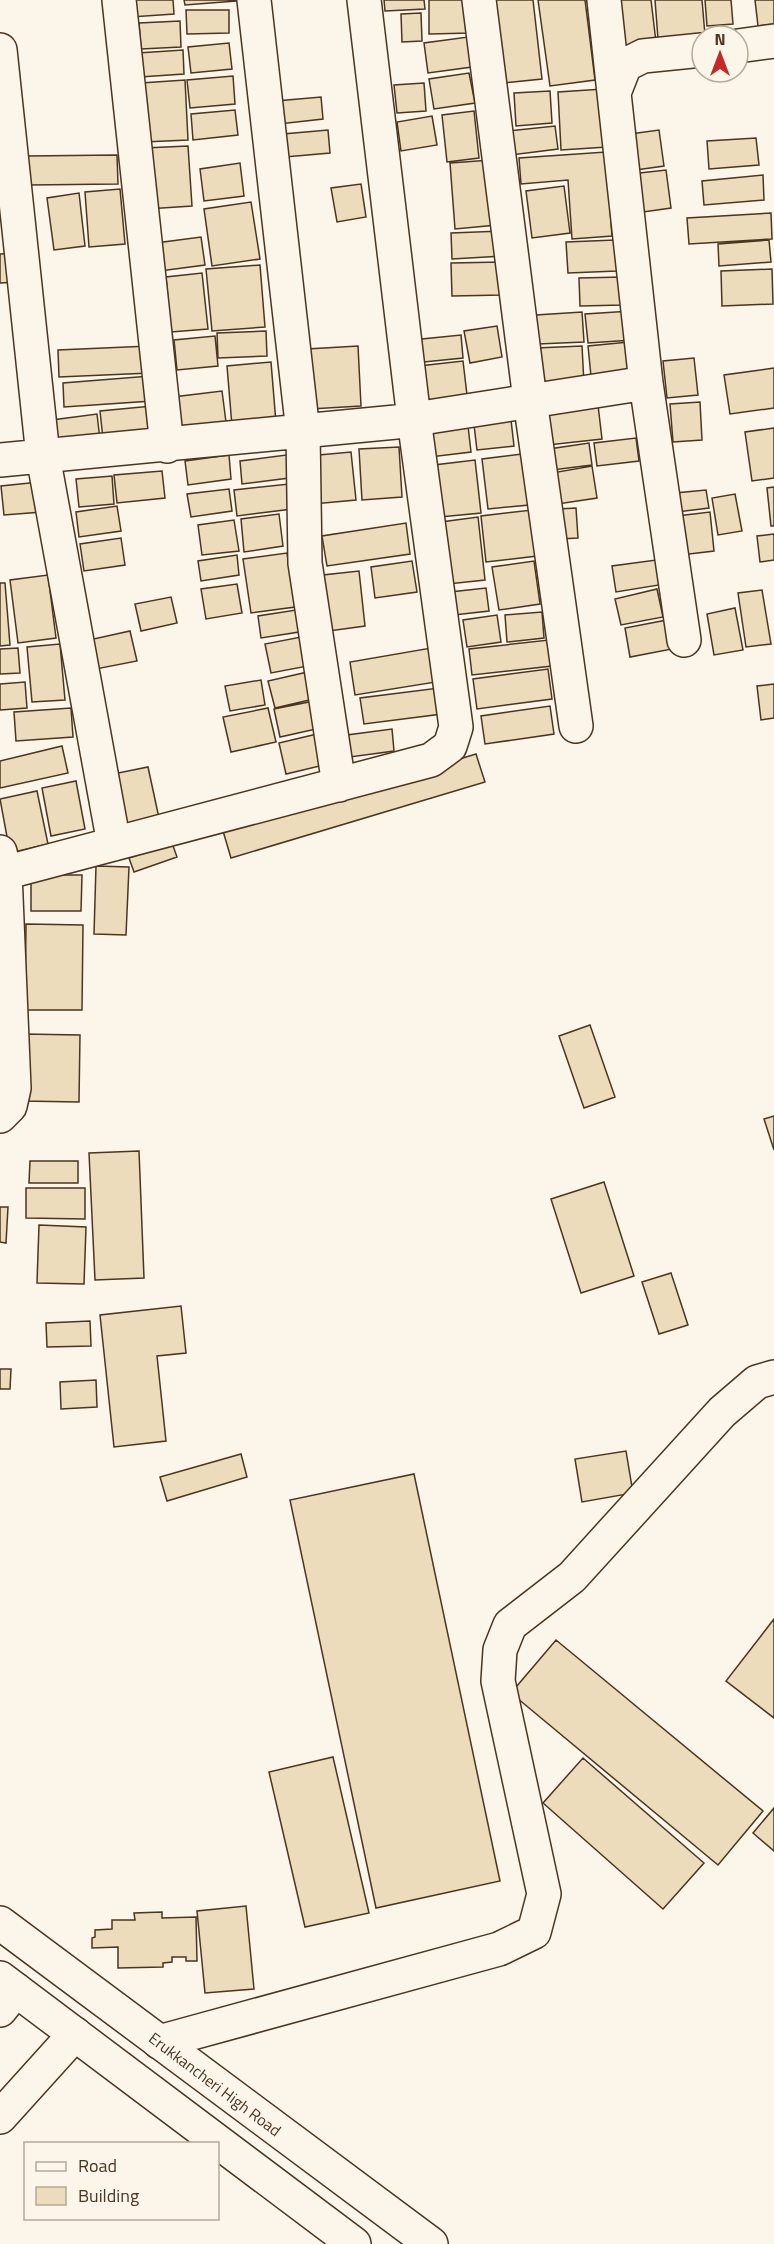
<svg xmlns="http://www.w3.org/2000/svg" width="774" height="2244" font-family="'Titillium Web',sans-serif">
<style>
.building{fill:#ecdcbc;stroke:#4a3520;stroke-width:1.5}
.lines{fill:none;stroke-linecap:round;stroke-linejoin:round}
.minor-casing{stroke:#4a3520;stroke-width:36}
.major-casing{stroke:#4a3520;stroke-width:36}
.minor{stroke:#fbf6e9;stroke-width:33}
.major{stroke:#fbf6e9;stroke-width:33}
.labels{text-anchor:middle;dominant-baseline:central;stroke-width:4.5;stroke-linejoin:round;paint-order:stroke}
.street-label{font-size:16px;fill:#4a3520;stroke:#fbf6e9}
</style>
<rect width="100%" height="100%" fill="#fbf6e9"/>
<!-- building -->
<path class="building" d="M 131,0 L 173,0 L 174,14 L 131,17 Z
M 184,0 L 236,0 L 236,1 L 185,5 Z
M 384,0 L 424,0 L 425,9 L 385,11 Z
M 429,0 L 470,0 L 471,33 L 429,34 Z
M 492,0 L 533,0 L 542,79 L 502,83 Z
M 538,0 L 585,0 L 595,80 L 550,86 Z
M 607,0 L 651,0 L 656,42 L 613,47 Z
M 655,0 L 702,0 L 705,35 L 658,39 Z
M 705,0 L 731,0 L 733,24 L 707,26 Z
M 755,0 L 774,0 L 774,24 L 758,26 Z
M 186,10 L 229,10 L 229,33 L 187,34 Z
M 421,13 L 422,41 L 402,42 L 401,14 Z
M 180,21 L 181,47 L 141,49 L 139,23 Z
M 468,37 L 472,67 L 428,73 L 424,43 Z
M 229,43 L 232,69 L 191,73 L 188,47 Z
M 183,50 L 184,74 L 140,77 L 138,53 Z
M 469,73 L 475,103 L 434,109 L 429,79 Z
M 233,76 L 235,104 L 190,108 L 187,80 Z
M 185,80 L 188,140 L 144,142 L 141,83 Z
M 424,83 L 426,111 L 397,113 L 394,85 Z
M 603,89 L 607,147 L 561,150 L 558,92 Z
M 550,91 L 552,123 L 516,126 L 514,93 Z
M 321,97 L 323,119 L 279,124 L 276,101 Z
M 235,110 L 238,135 L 193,140 L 191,114 Z
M 474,111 L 479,158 L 447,162 L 442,115 Z
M 432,116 L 437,145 L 401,151 L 397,122 Z
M 555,126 L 558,149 L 511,155 L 508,131 Z
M 328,130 L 330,153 L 285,157 L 283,134 Z
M 659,130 L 664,166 L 629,171 L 623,135 Z
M 756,138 L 759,165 L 709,169 L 707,141 Z
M 188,146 L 192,206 L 147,209 L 144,148 Z
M 606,152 L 612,236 L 572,239 L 568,180 L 521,184 L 519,158 Z
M 117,155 L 118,184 L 28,185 L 27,156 Z
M 491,160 L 497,225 L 455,229 L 450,163 Z
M 240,163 L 244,196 L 204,201 L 200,169 Z
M 666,170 L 671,208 L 636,213 L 631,174 Z
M 763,175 L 764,200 L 704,205 L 702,181 Z
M 361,184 L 366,217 L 337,222 L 331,188 Z
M 564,186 L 570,233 L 532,238 L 526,191 Z
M 120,189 L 125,244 L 89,247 L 85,192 Z
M 79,193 L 85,246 L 54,250 L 47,198 Z
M 251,202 L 260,259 L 212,266 L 204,209 Z
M 771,213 L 772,239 L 689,244 L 687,218 Z
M 502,231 L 503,256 L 452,259 L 451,233 Z
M 201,237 L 205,265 L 160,271 L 156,243 Z
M 615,240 L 617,271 L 568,273 L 566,242 Z
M 769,240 L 771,262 L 719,266 L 718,244 Z
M 17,253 L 18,282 L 0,283 L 0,254 Z
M 502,262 L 503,295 L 452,296 L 451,263 Z
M 260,265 L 265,327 L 212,331 L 206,269 Z
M 772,269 L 773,304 L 722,306 L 721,271 Z
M 202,273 L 208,329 L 171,332 L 166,277 Z
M 623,277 L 623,305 L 580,306 L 579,278 Z
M 631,311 L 633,340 L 588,343 L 585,314 Z
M 582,312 L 584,342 L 538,344 L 536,315 Z
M 497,326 L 502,357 L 470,363 L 464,331 Z
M 266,331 L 267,356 L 218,358 L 217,333 Z
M 461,335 L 463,358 L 414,363 L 412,340 Z
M 215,336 L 218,366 L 177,370 L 174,340 Z
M 639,341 L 642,371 L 591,376 L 588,346 Z
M 149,346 L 150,373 L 59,377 L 58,350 Z
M 358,346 L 361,406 L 310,409 L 307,349 Z
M 582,346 L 584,384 L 538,386 L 536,348 Z
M 694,358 L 698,395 L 667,398 L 663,361 Z
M 463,361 L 467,395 L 415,402 L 410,367 Z
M 271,362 L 276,423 L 232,426 L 227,366 Z
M 774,368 L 774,408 L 730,414 L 724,375 Z
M 150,376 L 152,401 L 64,407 L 63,383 Z
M 222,391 L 226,422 L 177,429 L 173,397 Z
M 700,402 L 702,440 L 673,442 L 670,404 Z
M 598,405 L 602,439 L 548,445 L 544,412 Z
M 152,406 L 155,434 L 103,439 L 100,411 Z
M 97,414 L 100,440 L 55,446 L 52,420 Z
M 511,420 L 514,446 L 477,450 L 474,425 Z
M 468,426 L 471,452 L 430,457 L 427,432 Z
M 774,428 L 774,478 L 752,481 L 745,432 Z
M 636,438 L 639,461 L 597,466 L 594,443 Z
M 589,443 L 592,465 L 552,470 L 549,449 Z
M 399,447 L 402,497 L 362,500 L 359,449 Z
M 351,452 L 356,500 L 313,504 L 308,456 Z
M 294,454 L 297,477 L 242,484 L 240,461 Z
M 522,454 L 529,505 L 488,509 L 482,459 Z
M 229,455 L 231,479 L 188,485 L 185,461 Z
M 475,460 L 481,513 L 440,517 L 434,465 Z
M 592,466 L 597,498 L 551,505 L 546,474 Z
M 162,471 L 165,498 L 117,503 L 114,475 Z
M 112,476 L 114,504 L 79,507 L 76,479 Z
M 39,482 L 42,512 L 4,515 L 1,486 Z
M 289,484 L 292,509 L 237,516 L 234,490 Z
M 774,487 L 774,526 L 771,526 L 767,488 Z
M 229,489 L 232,511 L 191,517 L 187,494 Z
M 706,490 L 709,508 L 677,512 L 675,493 Z
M 735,494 L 742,531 L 718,535 L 712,498 Z
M 117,506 L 121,531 L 79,537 L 76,512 Z
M 576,508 L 578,538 L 560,539 L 558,509 Z
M 532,510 L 537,556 L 486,562 L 481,516 Z
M 710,512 L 714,551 L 681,555 L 677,516 Z
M 279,514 L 283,546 L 244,552 L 241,519 Z
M 478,517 L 485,580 L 448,584 L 441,522 Z
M 234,520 L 239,551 L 202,555 L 198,525 Z
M 406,523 L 410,554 L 327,566 L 322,536 Z
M 774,534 L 774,560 L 760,562 L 757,536 Z
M 121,538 L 125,565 L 84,571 L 80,544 Z
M 287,553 L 295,607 L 251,613 L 243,559 Z
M 237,555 L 239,575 L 201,581 L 198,561 Z
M 656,560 L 659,585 L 616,592 L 612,566 Z
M 412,561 L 417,592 L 375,598 L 371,567 Z
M 534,561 L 540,604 L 499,610 L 492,567 Z
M 359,571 L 365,626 L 329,631 L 323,575 Z
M 48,575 L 56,638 L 18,643 L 10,580 Z
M 0,583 L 5,583 L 10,645 L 0,646 Z
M 237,584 L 242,613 L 206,619 L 201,589 Z
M 486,588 L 489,611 L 454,615 L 450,592 Z
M 657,589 L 663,617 L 621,625 L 615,599 Z
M 762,590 L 771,644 L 746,647 L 738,593 Z
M 171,597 L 177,623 L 141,631 L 135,604 Z
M 735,608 L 743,650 L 714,655 L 707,614 Z
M 296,610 L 299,632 L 261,638 L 258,616 Z
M 542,612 L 544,638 L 507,642 L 505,615 Z
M 497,615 L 501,642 L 467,647 L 463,620 Z
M 667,620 L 672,649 L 630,657 L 625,628 Z
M 130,631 L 137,661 L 96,669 L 89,640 Z
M 306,636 L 313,665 L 271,673 L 265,644 Z
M 549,640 L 552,666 L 472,675 L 469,649 Z
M 60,644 L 65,700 L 32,702 L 27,647 Z
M 18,648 L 20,673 L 0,674 L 0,649 Z
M 431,648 L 436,682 L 355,695 L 350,662 Z
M 548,669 L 552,699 L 477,709 L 473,679 Z
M 312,671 L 318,698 L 275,708 L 268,681 Z
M 261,680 L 265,705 L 230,711 L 225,686 Z
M 25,682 L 27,708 L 0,710 L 0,684 Z
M 774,684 L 774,718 L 761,720 L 757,686 Z
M 439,688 L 442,714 L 364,724 L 360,698 Z
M 319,700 L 325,727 L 280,737 L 274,709 Z
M 550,706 L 554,734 L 485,744 L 481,716 Z
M 71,708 L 73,737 L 16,741 L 14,712 Z
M 268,708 L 276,742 L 231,752 L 223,717 Z
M 392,729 L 394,751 L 350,757 L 347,735 Z
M 317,734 L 324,765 L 286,774 L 279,743 Z
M 62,746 L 68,773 L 0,788 L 0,761 Z
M 476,754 L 485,782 L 231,858 L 223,831 Z
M 148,767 L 159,818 L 125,826 L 113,774 Z
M 76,781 L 85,829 L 51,836 L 42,788 Z
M 37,791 L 48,844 L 10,853 L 0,799 Z
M 172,843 L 177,857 L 134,872 L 129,858 Z
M 96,866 L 129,867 L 126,935 L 94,934 Z
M 31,875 L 82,875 L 81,911 L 31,911 Z
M 26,924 L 83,925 L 82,1010 L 25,1010 Z
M 590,1025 L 615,1097 L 584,1108 L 559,1036 Z
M 23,1034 L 80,1035 L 79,1102 L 22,1101 Z
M 774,1116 L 774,1150 L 764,1119 Z
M 139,1151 L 144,1278 L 95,1280 L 89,1153 Z
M 30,1161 L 78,1161 L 78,1183 L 29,1183 Z
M 604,1182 L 634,1276 L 581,1293 L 551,1199 Z
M 26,1188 L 85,1188 L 85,1219 L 26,1218 Z
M 0,1207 L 8,1207 L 6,1243 L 0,1242 Z
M 39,1225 L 86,1227 L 84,1284 L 37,1283 Z
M 671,1273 L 688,1325 L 659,1334 L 642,1282 Z
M 181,1306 L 186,1353 L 157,1356 L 166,1441 L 114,1447 L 100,1315 Z
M 90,1321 L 91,1346 L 47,1347 L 46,1323 Z
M 0,1369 L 11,1369 L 10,1389 L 0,1389 Z
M 96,1380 L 97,1407 L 61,1409 L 60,1382 Z
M 626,1451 L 633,1493 L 582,1502 L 575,1459 Z
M 241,1454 L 247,1477 L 167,1501 L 160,1477 Z
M 414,1474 L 500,1881 L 376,1908 L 290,1500 Z
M 774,1619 L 774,1718 L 726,1681 Z
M 556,1640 L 763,1811 L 718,1865 L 511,1693 Z
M 333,1757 L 369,1913 L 305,1927 L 269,1772 Z
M 583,1758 L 704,1863 L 663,1909 L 543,1803 Z
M 774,1808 L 774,1851 L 753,1833 Z
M 246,1906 L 254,1989 L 205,1993 L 197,1911 Z
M 162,1912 L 162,1918 L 196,1917 L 197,1961 L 186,1961 L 186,1957 L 172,1957 L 172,1962 L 163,1963 L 163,1967 L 118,1968 L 118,1947 L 92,1948 L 92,1938 L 95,1937 L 95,1930 L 112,1929 L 112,1920 L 135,1920 L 134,1913 Z"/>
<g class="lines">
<!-- minor casing -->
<g class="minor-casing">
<path id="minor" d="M 119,0 L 167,446
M 254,0 L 303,432 L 305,563 L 339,785
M 479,0 L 530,400 L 576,726
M 604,0 L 614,93
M 738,46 L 774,41
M 0,50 L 43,456 L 114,844
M 646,383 L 614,93 L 625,65 L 643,56 L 702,50
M 0,460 L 396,422 L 646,383 L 684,640
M 0,874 L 431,760 L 450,746 L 456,727 L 414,419 L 364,0
M 0,1116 L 10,1106 L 14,1088 L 5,873 L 0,852
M 0,2010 L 16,1990
M 159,2042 L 499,1949 L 534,1932 L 544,1894 L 498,1681 L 500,1650 L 510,1625 L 572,1577 L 722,1412 L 757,1382 L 774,1377
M 0,2117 L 75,2034"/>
</g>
<!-- major casing -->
<g class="major-casing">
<path id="major" d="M 0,1923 L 431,2244
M 0,1978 L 354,2244"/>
</g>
<!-- minor -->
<use href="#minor" class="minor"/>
<!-- major -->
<use href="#major" class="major"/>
</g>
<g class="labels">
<!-- street labels -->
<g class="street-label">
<text transform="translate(215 2084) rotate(37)">Erukkancheri High Road</text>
</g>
</g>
<!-- legend -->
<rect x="24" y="2142" width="195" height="78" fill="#fbf6e9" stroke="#b4a999" stroke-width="1.5"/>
<rect x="36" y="2162" width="30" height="9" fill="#fbf6e9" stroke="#b4a999" stroke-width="1.5"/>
<text x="78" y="2172" font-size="18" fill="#4a3520">Road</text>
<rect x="36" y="2187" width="30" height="18" fill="#ecdcbc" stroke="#b4a999" stroke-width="1.5"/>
<text x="78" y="2202" font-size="18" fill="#4a3520">Building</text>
<!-- north arrow -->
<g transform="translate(720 54)"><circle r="28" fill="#fbf6e9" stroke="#b4a999" stroke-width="1.5"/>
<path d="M0-4.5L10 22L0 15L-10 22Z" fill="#c62828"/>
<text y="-9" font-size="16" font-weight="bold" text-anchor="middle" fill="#4a3520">N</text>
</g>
</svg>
